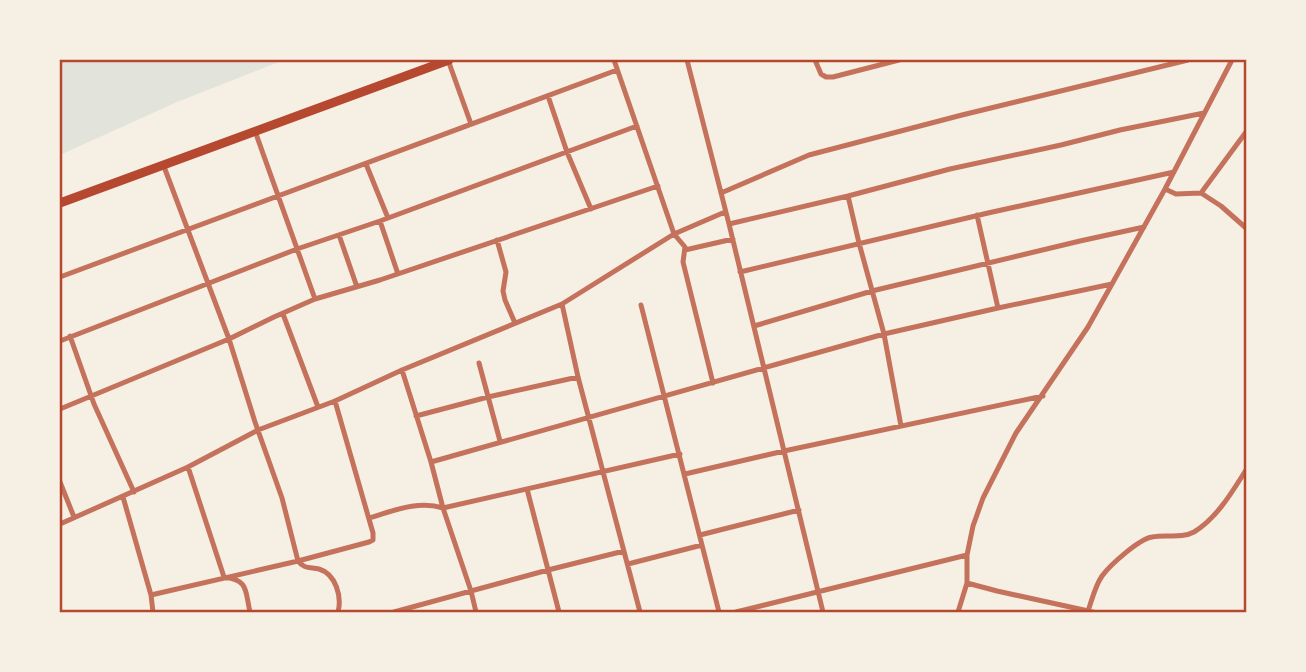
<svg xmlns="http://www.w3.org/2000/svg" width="1306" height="672" font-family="Literata,serif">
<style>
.green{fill:#e2e4dc}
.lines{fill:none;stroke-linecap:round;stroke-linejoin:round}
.minor{stroke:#c5725c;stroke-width:5}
.primary{stroke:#b5482f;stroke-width:9}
.neatline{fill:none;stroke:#b5482f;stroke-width:2.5}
</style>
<rect width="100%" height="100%" fill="#f6efe4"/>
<!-- green -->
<path class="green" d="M 60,60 L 284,60 L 177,102 L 60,155 Z"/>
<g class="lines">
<!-- minor -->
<path class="minor" d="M 448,60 L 471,124
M 614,60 L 674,234 L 685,247 L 683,262 L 713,383
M 687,60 L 729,224 L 823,612
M 815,60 L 821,74 L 826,77 L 833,77 L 899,60
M 548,96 L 567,152 L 591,209
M 255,131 L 315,299
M 163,164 L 229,339 L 255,422 L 282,498 L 298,561 C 304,569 310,567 319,569 C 336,574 342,597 338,612
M 366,164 L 388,218
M 1165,189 L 1176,194 L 1201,193 L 1221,206 L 1246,228
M 721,193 L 809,155 L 962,115 L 1188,60
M 1201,193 L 1246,132
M 848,196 L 859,243 L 884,334 L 901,426
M 977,215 L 998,308
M 380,221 L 398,274
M 729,224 L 848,196 L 950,169 L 1061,145 L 1120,130 L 1204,113
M 339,235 L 357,287
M 497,240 L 506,272 L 503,291 L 505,300 L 515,323
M 685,250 L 733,239
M 740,272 L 988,213 L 1174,172
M 60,277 L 617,70
M 562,304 L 578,377 L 640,612
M 641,305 L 719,612
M 283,314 L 318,407
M 754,326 L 872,291 L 1080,241 L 1144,227
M 70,336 L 94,404 L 134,492
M 60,341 L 297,249 L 380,221 L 637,126
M 479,363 L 500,441
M 402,370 L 431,462 L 443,508 L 471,591 L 476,612
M 60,409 L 229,339 L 274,317 L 315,299 L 380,280 L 658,186
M 416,416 L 488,397 L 578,377
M 431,462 L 884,334 L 998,308 L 1112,284
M 188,467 L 224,577 C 249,580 245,591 250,612
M 685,474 L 784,451 L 1043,396
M 60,482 L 74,517
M 527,489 L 559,612
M 123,497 L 151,595
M 369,518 C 393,511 418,500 443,508 L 680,454
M 60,524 L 188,467 L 258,430 L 335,401 L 402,370 L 562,304 L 674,234 L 725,212
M 700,535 L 799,510
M 628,564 L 702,545
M 967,583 L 997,591 L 1093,612
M 1088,611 C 1092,600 1095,586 1102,576 C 1110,565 1139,539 1152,537 C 1166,534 1181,539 1194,532 C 1217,518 1232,492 1246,470
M 153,612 L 151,595 L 298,561 L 369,542 L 373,540 L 373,533 L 335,401
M 394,612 L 548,570 L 624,551
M 736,612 L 967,555 L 973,526 L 983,498 L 1016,433 L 1088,327 L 1165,189 L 1232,60
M 958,612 L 967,583 L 967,555"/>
<!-- primary -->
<path class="primary" d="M 60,203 L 449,60"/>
</g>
<!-- border -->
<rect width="1306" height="672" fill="none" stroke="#f6efe4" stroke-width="122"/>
<rect x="61" y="61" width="1184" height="550" class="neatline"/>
</svg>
